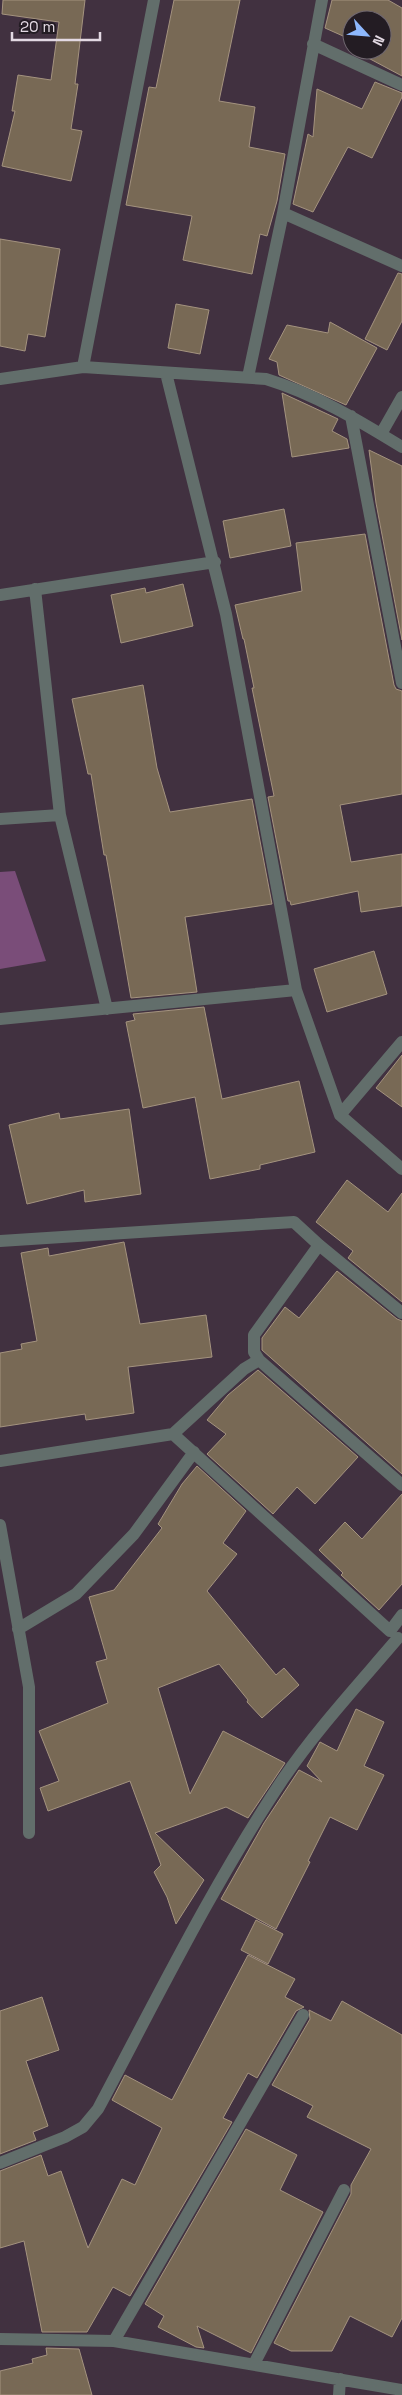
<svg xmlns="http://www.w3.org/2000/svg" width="402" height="2395" font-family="'Space Grotesk',sans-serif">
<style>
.green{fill:#7a4d79}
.building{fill:#786955;stroke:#a4937f}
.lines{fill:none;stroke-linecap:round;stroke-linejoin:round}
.minor{stroke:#626e6b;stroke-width:12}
</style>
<rect width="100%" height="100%" fill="#413140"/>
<!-- green -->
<path class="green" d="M 15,871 L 46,961 L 0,969 L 0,872 Z"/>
<!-- building -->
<path class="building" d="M 3,0 L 85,0 L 75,84 L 78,84 L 71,129 L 82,131 L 71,181 L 2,166 L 15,111 L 12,111 L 18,75 L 51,80 L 59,22 L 2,14 Z
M 174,0 L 240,0 L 219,101 L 255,107 L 249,147 L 285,154 L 277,201 L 267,236 L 260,234 L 252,274 L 183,260 L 192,216 L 126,205 L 149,87 L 156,88 Z
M 332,0 L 388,0 L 402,8 L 402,76 L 357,52 L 358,50 L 382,50 L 382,20 L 352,20 L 352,40 L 325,28 Z
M 375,82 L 402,93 L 402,97 L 372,158 L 348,147 L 313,212 L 293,204 L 308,134 L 313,137 L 317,89 L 362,109 Z
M 0,239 L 60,249 L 45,337 L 28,334 L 25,351 L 0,346 Z
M 398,273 L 402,274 L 402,321 L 387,350 L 365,339 Z
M 176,304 L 209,310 L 200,354 L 168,348 Z
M 330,322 L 377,348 L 346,405 L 279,375 L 277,362 L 269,359 L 287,325 L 328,333 Z
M 282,393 L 338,419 L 332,431 L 347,439 L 349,448 L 292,457 Z
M 369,450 L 402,466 L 402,640 L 376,503 Z
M 284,509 L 291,546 L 230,558 L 223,521 Z
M 365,534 L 394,685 L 396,689 L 402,691 L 402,794 L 340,805 L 351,862 L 402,854 L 402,906 L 361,912 L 358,891 L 291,905 L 290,901 L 288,901 L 268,797 L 274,796 L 252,688 L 254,688 L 244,639 L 243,639 L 235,605 L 302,591 L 296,543 Z
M 183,584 L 193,626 L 121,643 L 111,595 L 145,588 L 146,593 Z
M 143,685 L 157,768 L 170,812 L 252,799 L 272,904 L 185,917 L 197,992 L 131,998 L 106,855 L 104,855 L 91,774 L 88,774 L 72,699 Z
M 374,951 L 387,994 L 327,1012 L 314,969 Z
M 204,1007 L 222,1099 L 299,1081 L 315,1152 L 260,1165 L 260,1169 L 210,1179 L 195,1097 L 143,1108 L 126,1022 L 135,1020 L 133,1014 Z
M 402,1055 L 402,1107 L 376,1088 Z
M 129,1109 L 141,1194 L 85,1202 L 84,1190 L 27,1204 L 9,1125 L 59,1113 L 60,1119 Z
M 347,1180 L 388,1212 L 402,1193 L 402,1302 L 348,1258 L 353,1251 L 316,1222 Z
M 124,1242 L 140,1324 L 206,1315 L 212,1357 L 128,1367 L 134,1413 L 86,1420 L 85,1414 L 0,1427 L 0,1353 L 22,1349 L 21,1344 L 37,1341 L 21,1253 L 48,1248 L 49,1256 Z
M 337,1271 L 397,1319 L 402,1321 L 402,1474 L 262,1350 L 262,1338 L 285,1307 L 299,1318 Z
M 258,1370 L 358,1457 L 315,1504 L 297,1487 L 273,1514 L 207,1454 L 226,1434 L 207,1420 L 228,1395 Z
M 197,1466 L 246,1511 L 223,1543 L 237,1554 L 207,1591 L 276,1675 L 284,1668 L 299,1685 L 262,1718 L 247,1702 L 248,1700 L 219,1664 L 158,1688 L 190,1794 L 223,1731 L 285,1763 L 248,1818 L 226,1807 L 155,1833 L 204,1880 L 176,1924 L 167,1897 L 154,1872 L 161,1865 L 130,1781 L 48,1811 L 40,1788 L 59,1781 L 39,1731 L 108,1703 L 96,1662 L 107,1659 L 89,1597 L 114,1590 L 162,1528 L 158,1524 L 182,1484 Z
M 402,1494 L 402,1584 L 379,1610 L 341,1575 L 343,1573 L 319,1550 L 345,1522 L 362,1539 Z
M 356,1709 L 384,1722 L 364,1766 L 384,1775 L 357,1830 L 330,1817 L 308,1861 L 310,1862 L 276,1929 L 221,1899 L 264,1823 L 299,1770 L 322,1782 L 307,1766 L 320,1742 L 337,1751 Z
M 256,1920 L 283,1934 L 268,1964 L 241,1950 Z
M 248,1955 L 295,1979 L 285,1997 L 304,2007 L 296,2011 L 257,2078 L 248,2073 L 223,2118 L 232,2122 L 130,2296 L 113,2287 L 87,2332 L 42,2332 L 24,2241 L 0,2248 L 0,2171 L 41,2155 L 48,2176 L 61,2171 L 88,2248 L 122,2179 L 135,2185 L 162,2128 L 112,2100 L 125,2075 L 172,2100 Z
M 42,1997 L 59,2050 L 26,2061 L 48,2126 L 33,2132 L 36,2140 L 0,2154 L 0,2011 Z
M 342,2001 L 402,2035 L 402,2318 L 392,2337 L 350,2316 L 332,2351 L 291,2351 L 274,2343 L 351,2194 L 351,2185 L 371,2149 L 307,2117 L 313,2106 L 272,2085 L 310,2019 L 309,2010 L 331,2021 Z
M 246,2129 L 297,2155 L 280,2190 L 323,2212 L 251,2353 L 197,2326 L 204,2348 L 196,2347 L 158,2327 L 164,2316 L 145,2304 Z
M 46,2348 L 79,2349 L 92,2395 L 0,2395 L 0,2371 L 33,2363 L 32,2359 L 47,2355 Z"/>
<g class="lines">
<!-- minor -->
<path class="minor" d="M 313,44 L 402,85
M 283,213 L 402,266
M 83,367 L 154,0
M 166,373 L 226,614 L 296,990
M 248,377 L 283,213 L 322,0
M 0,379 L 83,367 L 266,379 C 315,394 358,420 402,447
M 351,416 L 402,683
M 381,434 L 402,397
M 35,589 L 60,815 L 107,1009
M 0,595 L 215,562
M 0,819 L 60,815
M 0,1019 L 296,990 L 340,1115 L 402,1169
M 340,1115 L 402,1042
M 0,1241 L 294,1222 L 319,1245 L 402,1313
M 259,1360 L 254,1352 L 254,1335 L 319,1245
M 173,1434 L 244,1369 L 259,1360 L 402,1485
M 0,1461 L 173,1434 L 390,1631 L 402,1615
M 0,1525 L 29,1687 L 29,1833
M 18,1629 L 76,1594 L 134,1534 L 194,1452
M 0,2163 L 65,2137 L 83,2127 L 98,2109 C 157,1998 213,1884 283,1779 C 317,1729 359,1684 398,1638
M 0,2339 L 114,2341 L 402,2390
M 114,2341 L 303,2015
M 254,2364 L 344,2190
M 339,2395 L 340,2379"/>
</g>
<!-- north arrow -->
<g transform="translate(367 35) rotate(116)"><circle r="24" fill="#231c23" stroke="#706870"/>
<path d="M0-4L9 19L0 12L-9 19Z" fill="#8eb8fd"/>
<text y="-8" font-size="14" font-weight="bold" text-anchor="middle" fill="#e3d9e3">N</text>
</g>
<!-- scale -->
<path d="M12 32v8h88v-8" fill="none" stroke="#e3d9e3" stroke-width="2.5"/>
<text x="20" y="32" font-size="15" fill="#e3d9e3" stroke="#231c23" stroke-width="4" paint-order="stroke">20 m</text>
</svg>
